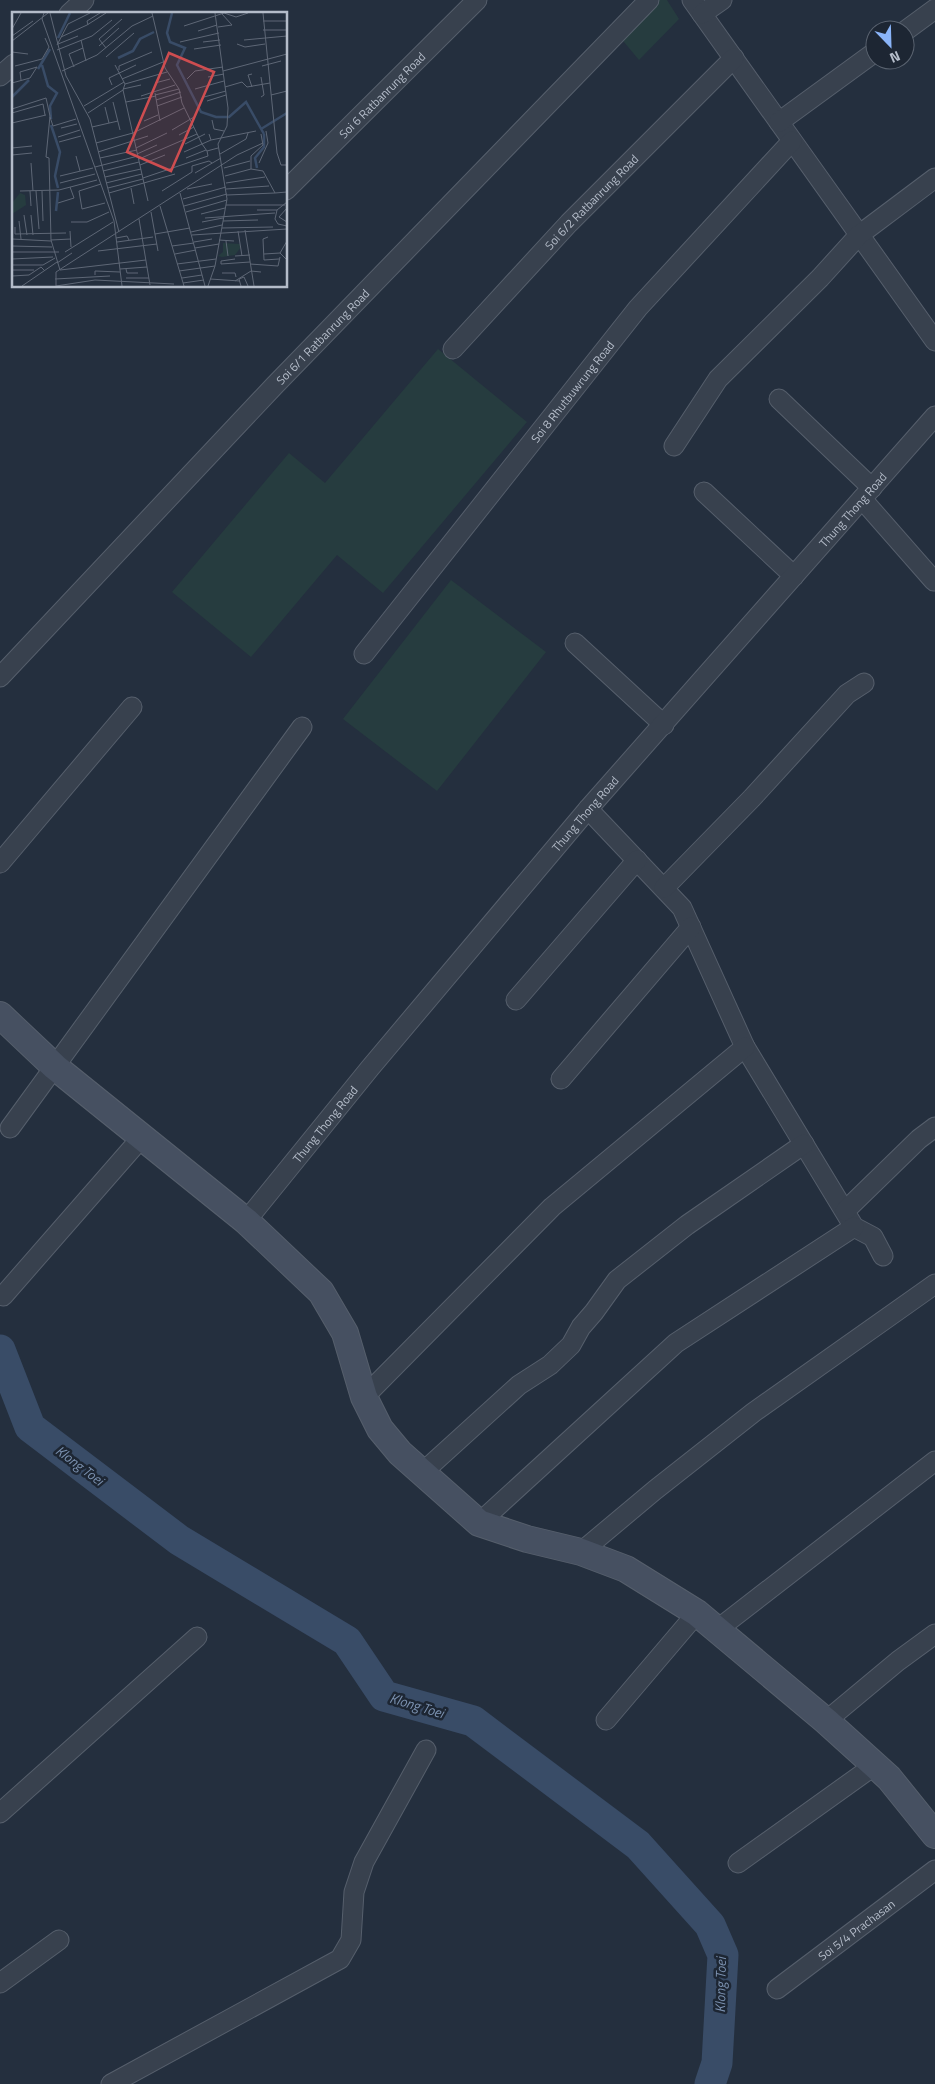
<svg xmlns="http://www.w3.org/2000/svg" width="935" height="2084" font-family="'Titillium Web',sans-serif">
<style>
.green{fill:#263c3f}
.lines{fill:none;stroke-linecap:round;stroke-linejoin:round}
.river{stroke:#394c67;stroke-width:31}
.street-casing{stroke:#565f6c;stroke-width:21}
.secondary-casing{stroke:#565f6c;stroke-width:28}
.street{stroke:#38414e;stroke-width:19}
.secondary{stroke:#465061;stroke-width:26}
.labels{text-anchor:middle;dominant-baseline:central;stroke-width:5;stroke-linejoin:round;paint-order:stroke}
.street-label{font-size:12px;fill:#b4bcc9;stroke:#1d2633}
.water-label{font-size:14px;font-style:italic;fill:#7c92b1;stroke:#1d2633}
.inset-river{fill:none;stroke:#394c67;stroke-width:2.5}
.inset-road{fill:none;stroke:#5e6776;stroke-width:1}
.view{fill:#ce4d50;fill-opacity:0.15;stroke:#ce4d50;stroke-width:2.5}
.inset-edge{fill:none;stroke:#b4bcc9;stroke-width:2.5}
</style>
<rect width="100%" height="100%" fill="#242f3e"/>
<!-- green -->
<path class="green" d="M 654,0 L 667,0 L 679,19 L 639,60 L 619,36 Z
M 438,349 L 527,422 L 383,593 L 337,555 L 251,657 L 172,592 L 289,453 L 325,483 Z
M 451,580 L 546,652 L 437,791 L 343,719 Z"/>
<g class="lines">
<!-- river -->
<path class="river" d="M 0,1350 L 30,1427 L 179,1540 L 347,1641 L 384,1696 L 473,1721 L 638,1845 L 710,1925 L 723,1955 L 717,2063 L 710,2084"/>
<!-- street casing -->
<g class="street-casing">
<g id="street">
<path d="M 692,0 L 935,341"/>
<path d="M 69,14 L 84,0"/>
<path d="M 702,14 L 722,0"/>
<path d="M 905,31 L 935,9"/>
<path d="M 0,76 L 14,64"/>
<path d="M 779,122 L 875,52"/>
<path id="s1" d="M 286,190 L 477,0"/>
<path id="s2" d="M 453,349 L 569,223 L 734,58"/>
<path d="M 779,399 L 872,488"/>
<path d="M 674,446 L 718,379 L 820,278 L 859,235 L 935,178"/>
<path d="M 704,492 L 794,576"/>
<path d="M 862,499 L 934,581"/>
<path d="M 575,643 L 664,725"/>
<path id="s3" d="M 364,654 L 638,308 L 792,141"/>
<path id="s4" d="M 0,677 L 275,385 L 649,0"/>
<path d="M 588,809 L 682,908 L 745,1047 L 854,1227 L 873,1237 L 883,1256"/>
<path d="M 0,863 L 132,707"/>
<path d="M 664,888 L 752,798 L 847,694 L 864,683"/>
<path d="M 516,1000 L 637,860"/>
<path d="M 561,1079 L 691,927"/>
<path d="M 10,1128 L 302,727"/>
<path d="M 845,1211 L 919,1139 L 935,1127"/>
<path id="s5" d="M 246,1221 L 370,1068 L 588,809 L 935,416"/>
<path d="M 3,1296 L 142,1137"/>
<path d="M 364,1397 L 552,1207 L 745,1047"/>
<path d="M 423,1472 L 519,1385 L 550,1365 L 571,1345 L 581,1327 L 594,1312 L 617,1280 L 687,1225 L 804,1144"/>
<path d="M 479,1523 L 676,1343 L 854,1227"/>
<path d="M 581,1552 L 655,1490 L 754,1412 L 935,1284"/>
<path d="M 718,1629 L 935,1461"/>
<path d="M 606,1720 L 697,1613"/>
<path d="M 826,1721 L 898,1661 L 935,1634"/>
<path d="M 0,1813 L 197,1637"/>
<path d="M 738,1863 L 875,1765"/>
<path d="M 0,1983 L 59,1940"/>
<path id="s6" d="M 777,1989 L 935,1870"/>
<path d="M 111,2084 L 340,1959 L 351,1940 L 354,1892 L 364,1862 L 426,1750"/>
</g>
</g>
<!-- secondary casing -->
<g class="secondary-casing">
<path id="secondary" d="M 0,1015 L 55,1067 L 246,1221 L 321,1292 L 345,1333 L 364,1397 L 380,1429 L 400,1453 L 479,1523 L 527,1539 L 581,1552 L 626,1569 L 697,1613 L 826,1721 L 889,1778 L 935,1835"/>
</g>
<!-- street -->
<use href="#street" class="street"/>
<!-- secondary -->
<use href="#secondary" class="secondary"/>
</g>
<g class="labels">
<!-- street labels -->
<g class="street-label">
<text stroke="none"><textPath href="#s1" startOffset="135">Soi 6 Ratbanrung Road</textPath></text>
<text stroke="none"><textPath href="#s2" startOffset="202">Soi 6/2 Ratbanrung Road</textPath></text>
<text stroke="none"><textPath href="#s4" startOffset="469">Soi 6/1 Ratbanrung Road</textPath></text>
<text stroke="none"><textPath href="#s3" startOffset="335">Soi 8 Rhutbuwrung Road</textPath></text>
<text stroke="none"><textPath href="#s5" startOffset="935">Thung Thong Road</textPath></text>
<text stroke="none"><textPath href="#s5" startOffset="530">Thung Thong Road</textPath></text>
<text stroke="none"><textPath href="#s5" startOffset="125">Thung Thong Road</textPath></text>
<text stroke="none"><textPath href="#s6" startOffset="99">Soi 5/4 Prachasan</textPath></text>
</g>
<!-- water labels -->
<g class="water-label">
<text transform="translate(80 1465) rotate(37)">Klong Toei</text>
<text transform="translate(417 1705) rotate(17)">Klong Toei</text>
<text transform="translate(720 1985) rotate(-89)">Klong Toei</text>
</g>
</g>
<!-- overview -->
<g transform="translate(12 12)">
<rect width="275" height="275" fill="#242f3e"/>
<path d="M 8,181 L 13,183 L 14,193 L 0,202 L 0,191 ZM 211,231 L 228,232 L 229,235 L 223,243 L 210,245 L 206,244 L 211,240 Z" fill="#263c3f"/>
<path class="inset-river" d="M 160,1 L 155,21 L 158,30 L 173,36 L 165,53 L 189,100 L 204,105 L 217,105 L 234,90 L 252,122M 46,26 L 58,1M 106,46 L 121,39 L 128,27 L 142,20M 30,53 L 36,74 L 45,81 L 38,94 L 39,107M 26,57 L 38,37M 0,85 L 17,68M 39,113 L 48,140 L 43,164 L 46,176M 249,117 L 275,101M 245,156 L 243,146 L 252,135 L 252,122M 44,199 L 46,180"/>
<path class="inset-road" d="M 32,1 L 30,7 L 102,209 L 110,274M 38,1 L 54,64 L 78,107 L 107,220M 140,1 L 153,56 L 167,77 L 170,91 L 190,132 L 195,139 L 206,136M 251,1 L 265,141 L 269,153 L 275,153M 251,9 L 275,9M 75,13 L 94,1M 76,13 L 75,9 L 88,1M 172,14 L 212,1 L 224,5 L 236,1M 206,15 L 220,13 L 210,2M 0,17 L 9,1M 251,18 L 275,18M 186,19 L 205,13M 0,24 L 21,9M 49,25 L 75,13M 69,28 L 74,49M 232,28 L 275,24M 0,29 L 36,1M 168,30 L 207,21M 191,30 L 208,28M 46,32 L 66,24M 225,32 L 233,35 L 253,32M 45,33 L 56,12 L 78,1M 87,34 L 107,16M 94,36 L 87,27 L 110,7M 182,37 L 209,33M 45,38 L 80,24 L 100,8M 0,40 L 16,42M 94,45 L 122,21M 103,53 L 113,72 L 111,78 L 136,189M 3,54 L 30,47 L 37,35 L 33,26M 250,54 L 269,49M 62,55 L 57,42 L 71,36M 107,58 L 107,54 L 140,40M 50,59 L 85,43 L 120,14 L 141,4M 211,59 L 275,42M 196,65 L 212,62M 249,65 L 252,83 L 249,85M 110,67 L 151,50M 175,67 L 183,59 L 211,55M 9,68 L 8,60 L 25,55M 0,71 L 18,66 L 25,55M 143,71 L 158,67M 113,72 L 155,60M 100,73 L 97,66 L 124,53M 213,75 L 230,70 L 235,75 L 258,71M 240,75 L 236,63 L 240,62M 111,77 L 129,73M 183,77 L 212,69M 143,81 L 148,109M 143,83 L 167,77M 259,83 L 275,79M 129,84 L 163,73M 192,85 L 214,79M 144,88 L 169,80M 195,89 L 214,83M 101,90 L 108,118M 114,90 L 144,84M 72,94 L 112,70M 145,94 L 170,85M 93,95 L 97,111M 0,97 L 34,86 L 38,104 L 34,145 L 37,146 L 39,228 L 48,258 L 134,248M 0,101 L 31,92 L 33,103M 76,101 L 111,78M 38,105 L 41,114 L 64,107M 200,108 L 202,117 L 212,119M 132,109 L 146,103M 0,111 L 34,103M 80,115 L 106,109M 49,116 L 65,112M 160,118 L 182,105M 167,123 L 182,115M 46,125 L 68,118M 199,128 L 244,119M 47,130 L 69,124M 84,131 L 121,121 L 172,96M 173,132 L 193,122M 0,136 L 20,134M 124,136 L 155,121M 86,140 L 136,124M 172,140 L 199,128 L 197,122M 125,142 L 145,133M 208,142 L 234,127 L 236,121M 0,143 L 20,141M 64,144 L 68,159M 88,146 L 125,138M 174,146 L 194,138M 127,147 L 185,122M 19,151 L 21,179M 247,151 L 256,131 L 254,119M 128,153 L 153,143M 83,155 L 126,144M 212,156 L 238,149M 239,157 L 251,159 L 263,181 L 275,180M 239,157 L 239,144 L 251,133 L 249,122M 91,159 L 127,150M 183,161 L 209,146M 48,164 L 81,156M 213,164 L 239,157M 93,165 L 129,157M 131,166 L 196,144 L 195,139M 48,171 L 83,162M 94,171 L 130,162M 214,171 L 253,165M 89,172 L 67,179 L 70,197 L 93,191M 96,176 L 131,167M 119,176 L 122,192M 175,177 L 200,172M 214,177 L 257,174M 8,179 L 47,178 L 85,168M 18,179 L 19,194M 24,179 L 27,217M 30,179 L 31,209M 150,179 L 180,160 L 180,154 L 197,149 L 200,151M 97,181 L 163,162M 168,181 L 193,274M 215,183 L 263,181M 171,187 L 214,175M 275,190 L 265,198 L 263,207 L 266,212 L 275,214M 46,191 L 62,186 L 58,175M 214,193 L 273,193M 148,194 L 172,274M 172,194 L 215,182M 275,196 L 267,205 L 275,210M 245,198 L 265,198M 139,200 L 146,239M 174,200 L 215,188M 189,202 L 213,196M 12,203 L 15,223M 19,203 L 21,223M 193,206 L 263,201M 127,207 L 138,273M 7,209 L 9,227M 211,209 L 246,208M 59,210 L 75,210 L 97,200M 190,210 L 211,206M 3,215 L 3,222 L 54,221M 210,216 L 261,215M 233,218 L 242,274M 58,219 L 59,235M 226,219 L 230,244M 179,220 L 210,213M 143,222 L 178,216M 180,223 L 275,217M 256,225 L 251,227 L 252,248 L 267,247M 104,226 L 115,224 L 117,228M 0,227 L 39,229M 39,228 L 59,227M 207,228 L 222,229M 214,229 L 216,244M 275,229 L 268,241 L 275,248M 105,230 L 141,225M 182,230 L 200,227M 0,234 L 40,235M 160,234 L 182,231M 183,236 L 207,232M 86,239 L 145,232M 0,240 L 47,240M 53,240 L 101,210M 163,242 L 184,238M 252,242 L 268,241M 223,244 L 238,243M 0,247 L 41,245M 223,247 L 209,249 L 209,252 L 238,250M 45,251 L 60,241M 165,252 L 204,247M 238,252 L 266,254 L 268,245M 0,253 L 31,253 L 43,246M 108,257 L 135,255M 114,257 L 115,261 L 126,261M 0,258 L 22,258M 167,259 L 203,254M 210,261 L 223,261 L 224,265M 83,263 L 83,259 L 108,260M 0,264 L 17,263 L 29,255 L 32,258M 114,266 L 137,266M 170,266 L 190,263M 43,267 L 98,264M 198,267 L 228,269M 223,269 L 239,259 L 249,260M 171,271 L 192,268M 10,274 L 45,250M 44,274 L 44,260 L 225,143 L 251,131M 44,274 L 83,268 L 162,272M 196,274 L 203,254 L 215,187 L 206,132 L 215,114 L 216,96 L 203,1M 229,274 L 227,267 L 232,265 L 236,274"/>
<path class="view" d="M 157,41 L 202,60 L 159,159 L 115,140 Z"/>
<rect width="275" height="275" class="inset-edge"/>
</g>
<!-- north arrow -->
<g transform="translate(890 45) rotate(157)"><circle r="24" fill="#1d2633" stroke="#59626f"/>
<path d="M0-4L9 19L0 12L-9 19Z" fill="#8ab4f8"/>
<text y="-8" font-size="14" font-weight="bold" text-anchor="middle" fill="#b4bcc9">N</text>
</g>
</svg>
